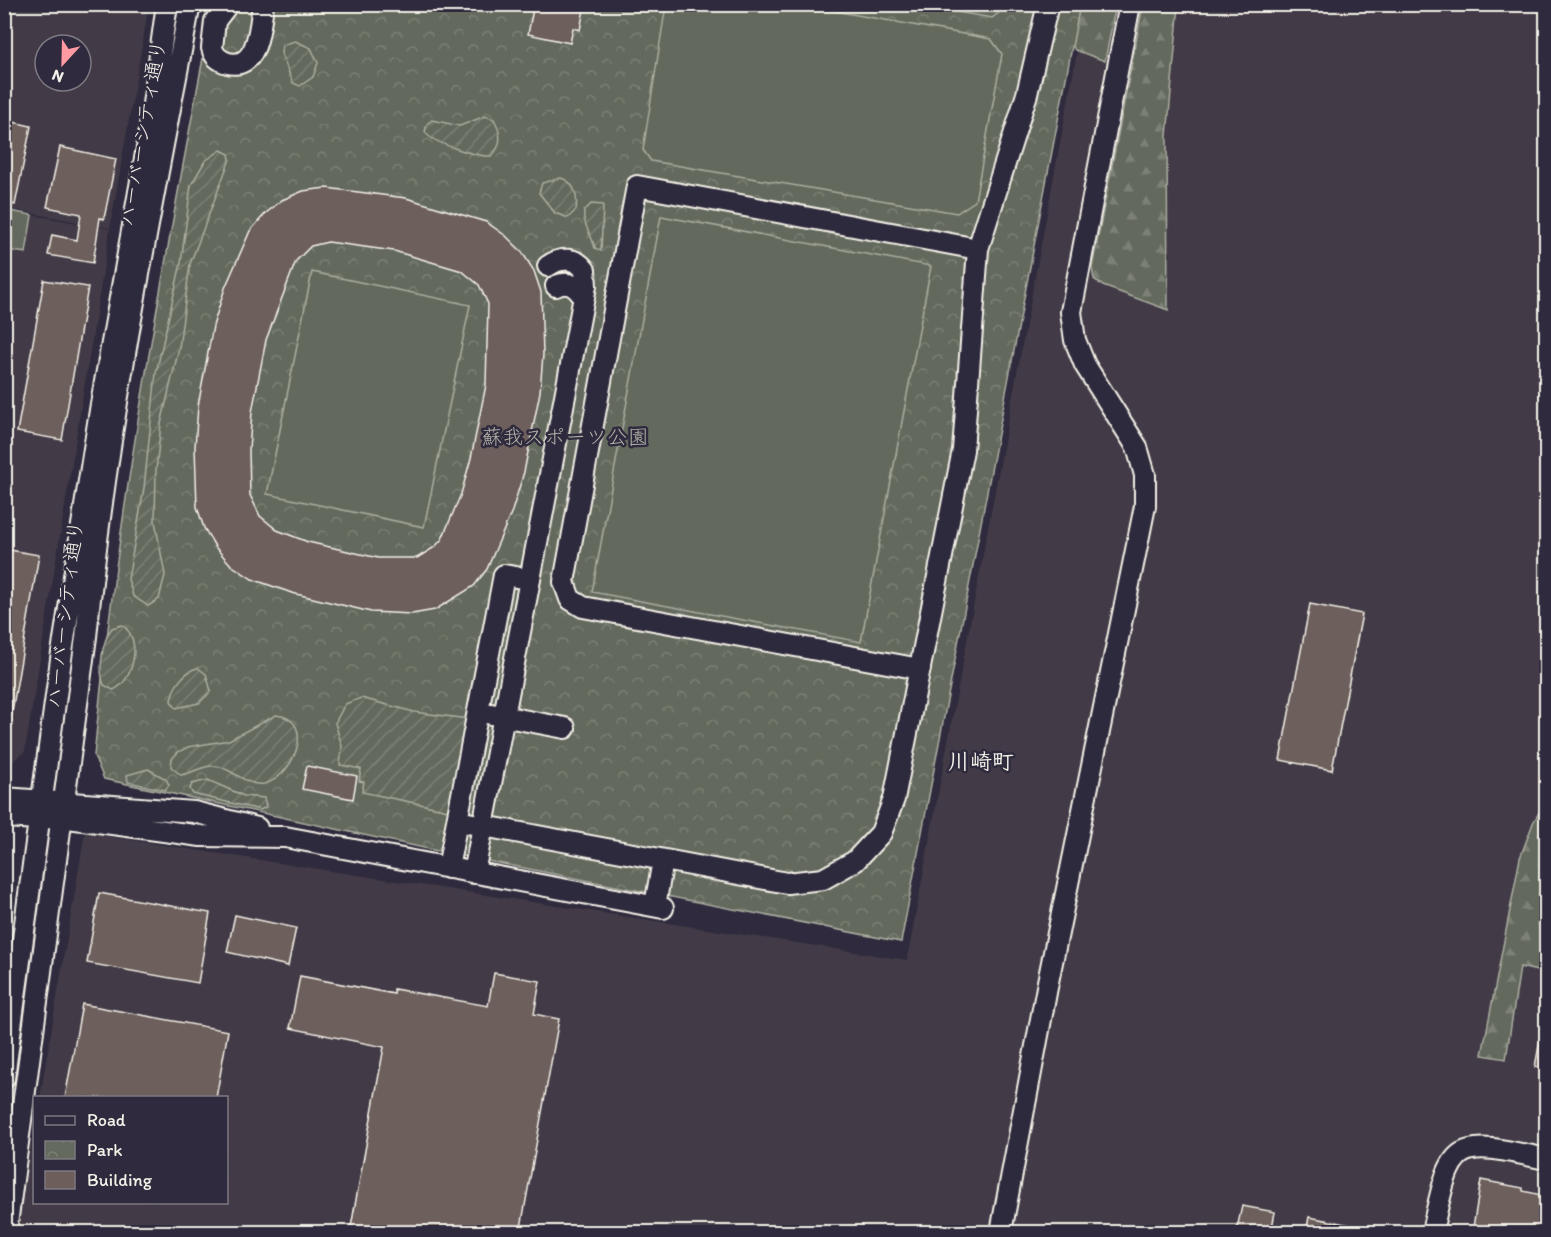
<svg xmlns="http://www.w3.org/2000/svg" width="1551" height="1237" font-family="Itim,'Klee One',sans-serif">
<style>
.built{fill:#423a46;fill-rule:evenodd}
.forest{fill:url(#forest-firs);stroke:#acaea2;stroke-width:1.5}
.park{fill:url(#park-crowns);stroke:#acaea2;stroke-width:1.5}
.garden{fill:url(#garden-furrows);stroke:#acaea2;stroke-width:1.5}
.pitch{fill:#646a5d;stroke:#acaea2;stroke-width:1.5}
.building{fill:#6d5e5b;stroke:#f4f1e8;stroke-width:1.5;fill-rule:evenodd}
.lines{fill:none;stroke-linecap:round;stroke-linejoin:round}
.minor-casing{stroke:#f4f1e8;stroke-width:24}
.minor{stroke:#2f2a3d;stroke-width:20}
.labels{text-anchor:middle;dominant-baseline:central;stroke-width:5;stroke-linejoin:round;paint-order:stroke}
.street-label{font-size:21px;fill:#f4f1e8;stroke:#2f2a3d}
.park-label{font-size:21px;fill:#b3b4a9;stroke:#2f2a3d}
.neighbourhood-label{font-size:22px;font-weight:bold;fill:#f4f1e8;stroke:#2f2a3d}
</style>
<defs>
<pattern id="forest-firs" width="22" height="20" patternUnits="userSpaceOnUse" patternTransform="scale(1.5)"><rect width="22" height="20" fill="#646a5d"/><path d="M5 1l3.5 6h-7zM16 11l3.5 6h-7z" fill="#7b8074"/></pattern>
<pattern id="park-crowns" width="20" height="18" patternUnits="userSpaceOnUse" patternTransform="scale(1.5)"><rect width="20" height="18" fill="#646a5d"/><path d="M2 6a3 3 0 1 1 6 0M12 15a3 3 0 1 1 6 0" fill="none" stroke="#7b8074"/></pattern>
<pattern id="garden-furrows" width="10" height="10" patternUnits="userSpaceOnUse" patternTransform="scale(1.5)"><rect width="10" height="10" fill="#646a5d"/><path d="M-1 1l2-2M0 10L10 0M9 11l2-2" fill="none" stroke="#7b8074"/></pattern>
</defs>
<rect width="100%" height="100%" fill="#2f2a3d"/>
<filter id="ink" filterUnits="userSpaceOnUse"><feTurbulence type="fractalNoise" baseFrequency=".0167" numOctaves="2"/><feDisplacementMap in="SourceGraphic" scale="12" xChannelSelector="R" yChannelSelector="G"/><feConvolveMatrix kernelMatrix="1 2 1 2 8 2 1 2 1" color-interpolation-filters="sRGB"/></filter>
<g filter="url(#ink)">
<!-- built -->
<path class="built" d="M 4,5 L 149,5 L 110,228 L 5,208 ZM 45,45 L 81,45 L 81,81 L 45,81 Z
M 1086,5 L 1546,5 L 1546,1232 L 17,1232 L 34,1128 L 34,1202 L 226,1202 L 226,1098 L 40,1097 L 85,833 L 907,960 Z
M 4,210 L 110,229 L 25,751 L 5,768 Z"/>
<!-- forest -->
<path class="forest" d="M 1078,5 L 1116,5 L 1105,61 L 1075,50 L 1070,41 Z
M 1143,5 L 1179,5 L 1167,136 L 1168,310 L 1103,286 L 1094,279 L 1092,268 Z
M 1546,800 L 1546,973 L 1520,967 L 1506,1059 L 1482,1055 L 1520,858 L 1533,823 Z"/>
<!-- park -->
<path class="park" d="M 213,5 L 1080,5 L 901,942 L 447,853 L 104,779 L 94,756 C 118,503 166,254 213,5 Z"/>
<!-- garden -->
<path class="garden" d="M 295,41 L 311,48 L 318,63 L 313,77 L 300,86 L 293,83 L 281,53 L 282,45 Z
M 485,116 L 494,119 C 501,132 503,146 491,156 C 479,157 431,143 425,132 L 427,124 L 432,120 L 460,126 Z
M 221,150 L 229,154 L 230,159 L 190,264 L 179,348 L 161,424 L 156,470 L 155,521 L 165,575 L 159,599 L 148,606 L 133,596 L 128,579 L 144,488 L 156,373 L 181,263 L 191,185 L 205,161 Z
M 561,178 C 575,182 578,197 576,210 L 568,218 L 555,213 L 539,193 L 542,183 Z
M 591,204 L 603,205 L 601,251 L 595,248 C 592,235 582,224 584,211 Z
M 122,625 C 143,638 134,682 113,690 L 104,685 C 98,671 102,640 112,628 Z
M 198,668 L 206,674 L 211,691 L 199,703 L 176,708 L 171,701 C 172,688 185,670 198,668 Z
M 361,698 L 414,712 L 476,720 L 458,812 L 362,792 L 364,782 L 359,781 L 361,769 L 340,765 L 342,746 L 335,723 L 345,704 Z
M 276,715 C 318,719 293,778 264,784 C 247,787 233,769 217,766 C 205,764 193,773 181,775 L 171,767 L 172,759 L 178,752 L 188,747 L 229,740 Z
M 148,769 L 166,779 L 169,785 L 165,790 L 128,782 L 127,775 Z
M 208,780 L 244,796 L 264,798 L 266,807 L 260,810 L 193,794 L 190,789 L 192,784 Z"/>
<!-- pitch -->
<path class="pitch" d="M 666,5 L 801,5 L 991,39 L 1002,54 L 975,201 L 957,213 L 651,161 L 643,150 Z
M 916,5 L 1009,4 L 1009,5 L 992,18 Z
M 5,210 L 32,215 L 26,253 L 5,250 Z
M 661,216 L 931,266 L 861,642 L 592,592 Z
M 312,272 L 470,305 L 424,527 L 267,494 Z"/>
<!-- building -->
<path class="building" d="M 534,4 L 585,4 L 580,30 L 573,28 L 570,43 L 528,34 Z
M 4,120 L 31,126 L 15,205 L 4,203 Z
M 60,147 L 116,159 L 104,219 L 100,218 L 93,263 L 48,255 L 52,235 L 77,240 L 81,214 L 47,207 Z
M 326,188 L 406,198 L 486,222 L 506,236 L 522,252 L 534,271 L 541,292 L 543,354 L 540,392 L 524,472 L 512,511 L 487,569 L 474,586 L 435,610 L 412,614 L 371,612 L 292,593 L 252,579 L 231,565 L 216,548 L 204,528 L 197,507 L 195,447 L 198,406 L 213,326 L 225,288 L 250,231 L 265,214 L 282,200 L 303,191 ZM 328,242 L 394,251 L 462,271 L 479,285 L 488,304 L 486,385 L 471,458 L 461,494 L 442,539 L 435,547 L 417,558 L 378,558 L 308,542 L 277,530 L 260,516 L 250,495 L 249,449 L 252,412 L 266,340 L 296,261 L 311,246 Z
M 44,280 L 88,287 L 62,440 L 17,432 Z
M 4,549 L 39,555 L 11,718 L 4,717 Z
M 1310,604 L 1362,614 L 1332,770 L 1280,760 Z
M 307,766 L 357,776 L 353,799 L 302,789 Z
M 99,893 L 210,913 L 198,983 L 87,963 Z
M 235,915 L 296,928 L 288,966 L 227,952 Z
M 494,973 L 540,981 L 534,1014 L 559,1019 L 520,1233 L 383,1233 L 351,1227 L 384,1047 L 290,1028 L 300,976 L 394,994 L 394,989 L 488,1006 Z
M 82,1004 L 228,1031 L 216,1098 L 65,1098 Z
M 1541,1035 L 1546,1035 L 1546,1069 L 1535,1067 Z
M 1481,1180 L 1523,1188 L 1523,1191 L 1546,1196 L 1546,1233 L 1472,1233 Z
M 1242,1206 L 1275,1212 L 1271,1233 L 1236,1233 Z
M 1309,1217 L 1362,1227 L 1362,1233 L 1306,1233 Z"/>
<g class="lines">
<!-- minor casing -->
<g class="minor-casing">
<path id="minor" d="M 228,4 L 215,21 L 212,48 C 214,56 220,61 228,63 C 259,70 260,24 263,4
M 556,286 C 570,280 577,287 584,298
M 920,669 L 583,607 L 570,599 L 564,582 L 637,186 L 978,249
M 491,714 L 565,728
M 4,798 L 194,812 L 257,828
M 4,817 L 38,819 L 61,817 L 201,836 L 285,837 L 663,908
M 457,821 L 787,883 L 823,879 L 855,861 L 881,833 L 894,799 L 963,450 L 978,249 L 1027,94 L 1048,4
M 448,868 L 504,575 L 528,579
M 474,873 L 586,286 L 585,270 C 576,257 560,257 548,266
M 655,906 L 663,860
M 4,1078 L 61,659 L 101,404 L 147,147 L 167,4
M 6,1232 L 86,637 C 107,424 150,214 190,4
M 1001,1232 L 1048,982 L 1145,506 L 1145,475 L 1137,447 L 1085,365 L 1075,340 L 1071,312 L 1130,4
M 1432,1232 C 1452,1139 1453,1139 1546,1159"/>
</g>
<!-- minor -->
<use href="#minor" class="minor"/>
</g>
</g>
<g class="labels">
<!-- street labels -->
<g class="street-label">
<text transform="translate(142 133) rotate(-80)">ハーバーシティ通り</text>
<text transform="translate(64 614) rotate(-83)">ハーバーシティ通り</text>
</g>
<!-- park labels -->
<g class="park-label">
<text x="565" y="436">蘇我スポーツ公園</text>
</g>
<!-- neighbourhood labels -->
<g class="neighbourhood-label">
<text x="981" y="761">川崎町</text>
</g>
</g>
<!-- margin -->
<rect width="1551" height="1237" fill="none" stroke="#2f2a3d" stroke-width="24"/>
<rect x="12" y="12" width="1527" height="1213" fill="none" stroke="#f4f1e8" stroke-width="2" filter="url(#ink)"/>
<!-- legend -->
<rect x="33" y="1096" width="195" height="108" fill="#2f2a3d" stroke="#7e7a81" stroke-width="1.5"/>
<rect x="45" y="1116" width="30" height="9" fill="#2f2a3d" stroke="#7e7a81" stroke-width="1.5"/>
<text x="87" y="1126" font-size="18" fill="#f4f1e8">Road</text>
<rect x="45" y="1141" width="30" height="18" fill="url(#park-crowns)" stroke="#7e7a81" stroke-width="1.5"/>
<text x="87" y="1156" font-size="18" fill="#f4f1e8">Park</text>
<rect x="45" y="1171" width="30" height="18" fill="#6d5e5b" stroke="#7e7a81" stroke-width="1.5"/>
<text x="87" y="1186" font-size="18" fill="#f4f1e8">Building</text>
<!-- north arrow -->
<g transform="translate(63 63) rotate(202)"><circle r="28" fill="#2f2a3d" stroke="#7e7a81" stroke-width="1.5"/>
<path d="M0-4.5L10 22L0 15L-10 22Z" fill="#ff9aa2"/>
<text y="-9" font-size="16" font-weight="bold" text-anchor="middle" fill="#f4f1e8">N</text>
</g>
</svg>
